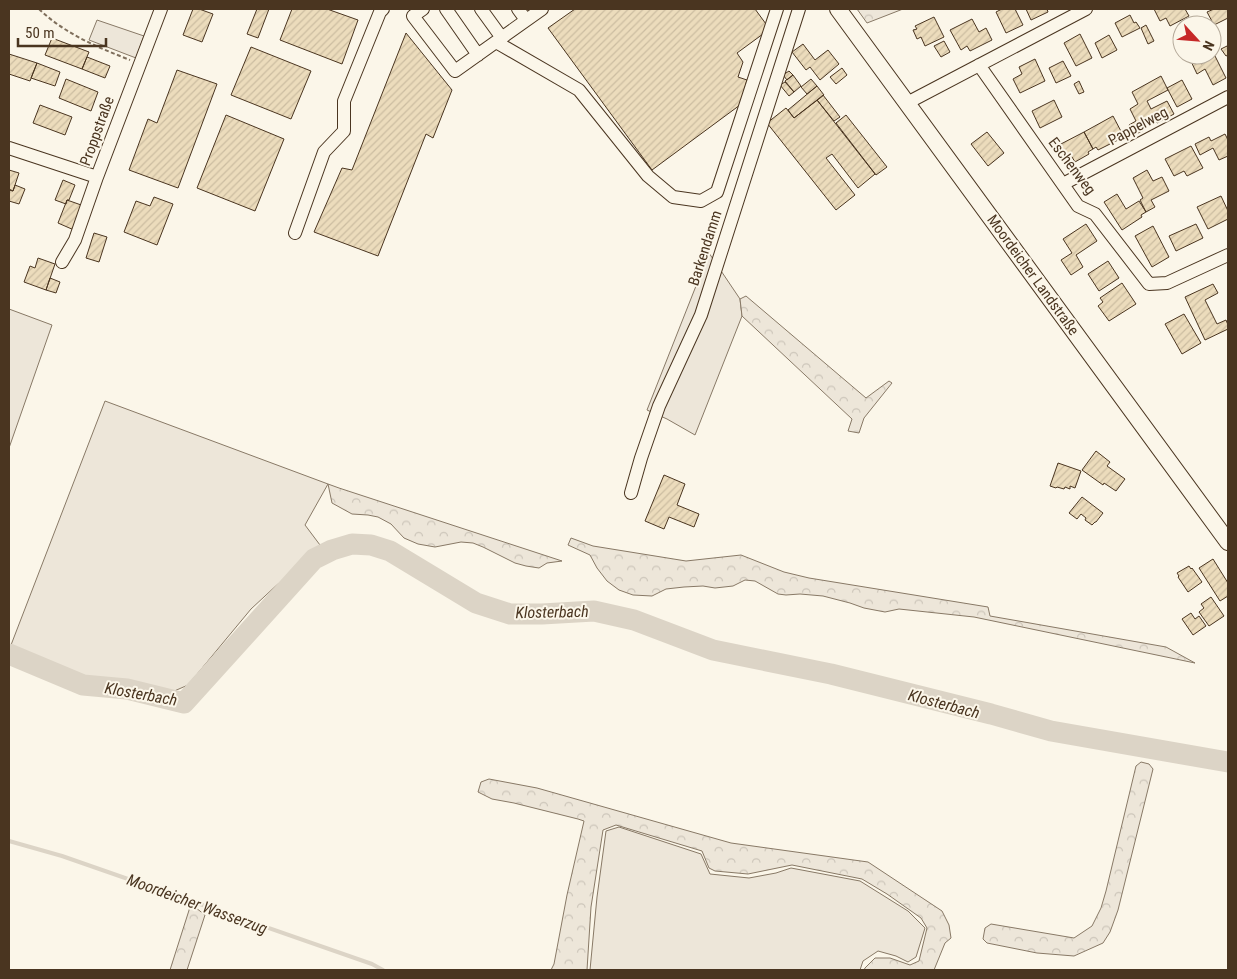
<svg xmlns="http://www.w3.org/2000/svg" width="1237" height="979" font-family="'Roboto Condensed',sans-serif">
<style>
.grass{fill:#ede6d9;stroke:#887966}
.forest{fill:url(#forest-crowns);stroke:#887966}
.lines{fill:none;stroke-linecap:round;stroke-linejoin:round}
.stream{stroke:#dcd4c6;stroke-width:4}
.river{stroke:#dcd4c6;stroke-width:21}
.building{fill:url(#building-hatch);stroke:#4a3520}
.minor-casing{stroke:#4a3520;stroke-width:14}
.major-casing{stroke:#4a3520;stroke-width:18}
.path{stroke:#7f6f5c;stroke-width:2;stroke-dasharray:4 2.5;stroke-linecap:butt}
.minor{stroke:#fbf6e9;stroke-width:12}
.major{stroke:#fbf6e9;stroke-width:16}
.labels{text-anchor:middle;dominant-baseline:central;stroke-width:4;stroke-linejoin:round;paint-order:stroke}
.street-label{font-size:15px;fill:#4a3520;stroke:#fbf6e9}
.water-label{font-size:16px;font-style:italic;fill:#4a3520;stroke:#fbf6e9}
</style>
<defs>
<pattern id="forest-crowns" width="20" height="18" patternUnits="userSpaceOnUse" patternTransform="scale(1.25)"><rect width="20" height="18" fill="#ede6d9"/><path d="M2 6a3 3 0 1 1 6 0M12 15a3 3 0 1 1 6 0" fill="none" stroke="#cdc6ba"/></pattern>
<pattern id="building-hatch" width="6" height="6" patternUnits="userSpaceOnUse" patternTransform="scale(1.25)"><rect width="6" height="6" fill="#ecdcbc"/><path d="M-1 1l2-2M0 6l6-6M5 7l2-2" fill="none" stroke="#ccbda1"/></pattern>
</defs>
<rect width="100%" height="100%" fill="#fbf6e9"/>
<!-- grass -->
<path class="grass" d="M 97,20 L 144,36 L 136,58 L 89,40 Z
M 709,253 L 740,299 L 742,316 L 695,435 L 667,419 L 647,410 Z
M 9,309 L 52,325 L 9,448 Z
M 105,401 L 328,484 L 305,525 L 320,545 L 251,609 L 188,685 L 172,692 L 140,683 L 82,676 L 11,645 Z
M 619,827 L 701,854 L 710,874 L 749,878 L 776,873 L 791,868 L 860,881 L 908,911 L 925,928 L 916,957 L 908,962 L 896,956 L 878,951 L 863,961 L 860,970 L 590,970 L 597,897 L 606,831 Z"/>
<!-- forest -->
<path class="forest" d="M 857,9 L 903,9 L 867,23 Z
M 746,296 L 866,398 L 889,381 L 892,383 L 864,418 L 859,433 L 848,431 L 852,419 L 742,316 L 740,299 Z
M 328,484 L 339,488 L 562,561 L 547,563 L 539,568 L 526,566 L 515,563 L 483,547 L 473,543 L 461,542 L 435,547 L 418,544 L 404,538 L 391,524 L 378,517 L 368,515 L 352,514 L 332,503 Z
M 571,538 L 593,546 L 686,561 L 741,555 L 784,572 L 809,578 L 988,607 L 990,616 L 1166,647 L 1195,663 L 974,617 L 899,609 L 885,612 L 864,608 L 850,603 L 823,596 L 800,594 L 786,595 L 778,594 L 755,581 L 745,580 L 733,586 L 715,588 L 703,586 L 684,587 L 666,589 L 652,596 L 633,595 L 619,590 L 607,581 L 597,568 L 590,555 L 568,545 Z
M 1141,762 L 1149,764 L 1153,769 L 1118,910 L 1110,932 L 1103,943 L 1074,956 L 1037,953 L 987,943 L 983,939 L 985,928 L 991,924 L 1074,938 L 1092,926 L 1101,908 L 1106,891 L 1136,766 Z
M 489,779 L 537,788 L 731,843 L 868,862 L 942,911 L 949,925 L 951,938 L 945,943 L 934,970 L 864,970 L 865,968 L 875,958 L 890,958 L 910,965 L 919,961 L 927,928 L 921,918 L 887,894 L 862,879 L 792,865 L 748,874 L 715,871 L 709,868 L 702,851 L 616,825 L 603,830 L 591,907 L 587,970 L 551,970 L 554,964 L 567,895 L 584,821 L 578,819 L 514,803 L 492,799 L 478,792 L 481,782 Z
M 191,904 L 205,915 L 187,970 L 170,970 Z"/>
<g class="lines">
<!-- stream -->
<path class="stream" d="M 9,841 L 62,856 L 372,964 L 383,970"/>
<!-- river -->
<path class="river" d="M 9,654 L 83,685 L 127,689 L 184,703 L 314,559 L 332,550 L 352,544 L 371,545 L 390,551 L 476,603 L 510,614 L 542,614 L 594,611 L 634,620 L 713,650 L 831,674 L 991,714 L 1051,731 L 1228,762"/>
</g>
<!-- building -->
<path class="building" d="M 193,9 L 199,9 L 213,14 L 202,42 L 183,35 Z
M 257,9 L 269,9 L 258,38 L 247,34 Z
M 292,9 L 327,9 L 358,20 L 342,64 L 280,40 Z
M 575,9 L 755,9 L 766,24 L 763,34 L 737,53 L 743,62 L 738,77 L 747,80 L 740,105 L 652,170 L 548,28 Z
M 1002,9 L 1015,9 L 1023,25 L 1006,33 L 996,12 Z
M 1026,9 L 1047,9 L 1048,12 L 1031,20 Z
M 1154,9 L 1185,9 L 1189,16 L 1170,26 L 1166,18 L 1160,21 Z
M 1214,9 L 1228,9 L 1228,18 L 1214,25 L 1207,12 Z
M 1130,15 L 1134,23 L 1136,22 L 1140,28 L 1122,37 L 1115,23 Z
M 934,17 L 944,37 L 925,46 L 921,37 L 917,39 L 913,30 L 917,29 L 915,26 Z
M 972,19 L 979,32 L 986,28 L 992,40 L 970,51 L 967,46 L 961,50 L 950,30 Z
M 1146,25 L 1154,41 L 1148,44 L 1141,28 Z
M 406,33 L 452,90 L 433,138 L 426,134 L 378,256 L 314,232 L 342,168 L 352,170 Z
M 1080,34 L 1092,58 L 1076,66 L 1064,43 Z
M 1109,35 L 1117,50 L 1102,58 L 1095,43 Z
M 52,38 L 89,52 L 82,69 L 45,55 Z
M 944,41 L 950,52 L 941,57 L 934,46 Z
M 803,44 L 815,60 L 828,50 L 839,64 L 820,80 L 810,67 L 806,70 L 792,52 Z
M 1227,46 L 1228,49 L 1228,55 L 1226,56 L 1221,49 Z
M 251,47 L 311,71 L 291,119 L 231,95 Z
M 9,54 L 37,63 L 30,81 L 9,74 Z
M 1188,55 L 1196,55 L 1201,64 L 1215,56 L 1226,78 L 1213,85 L 1205,69 L 1197,74 Z
M 87,57 L 110,66 L 105,78 L 82,69 Z
M 1035,59 L 1045,81 L 1020,93 L 1013,79 L 1022,74 L 1019,67 Z
M 1063,61 L 1071,76 L 1056,83 L 1049,68 Z
M 37,63 L 60,72 L 55,86 L 31,78 Z
M 842,68 L 847,75 L 836,84 L 830,77 Z
M 177,70 L 217,84 L 178,188 L 129,170 L 148,119 L 157,123 Z
M 789,71 L 793,75 L 787,80 L 783,75 Z
M 793,75 L 801,86 L 794,92 L 785,81 Z
M 1161,76 L 1168,90 L 1147,101 L 1151,109 L 1167,101 L 1174,114 L 1157,123 L 1156,120 L 1142,126 L 1144,130 L 1134,135 L 1129,125 L 1136,121 L 1130,109 L 1138,104 L 1132,92 Z
M 66,79 L 98,92 L 91,111 L 59,98 Z
M 811,79 L 817,86 L 807,94 L 801,87 Z
M 1182,80 L 1192,99 L 1177,107 L 1167,88 Z
M 1079,81 L 1084,92 L 1079,94 L 1074,84 Z
M 785,82 L 794,92 L 789,96 L 780,85 Z
M 817,86 L 824,95 L 794,118 L 788,110 Z
M 823,95 L 840,117 L 834,121 L 817,100 Z
M 817,100 L 875,174 L 858,188 L 832,154 L 826,158 L 855,195 L 836,210 L 767,123 L 786,108 L 794,118 Z
M 1054,100 L 1062,117 L 1040,128 L 1032,111 Z
M 40,105 L 72,117 L 65,135 L 33,123 Z
M 226,115 L 284,139 L 255,211 L 197,188 Z
M 846,115 L 887,167 L 876,175 L 836,123 Z
M 1113,116 L 1124,137 L 1098,150 L 1096,147 L 1093,149 L 1084,132 Z
M 987,132 L 1004,153 L 988,166 L 971,144 Z
M 1084,132 L 1093,149 L 1088,152 L 1089,154 L 1075,162 L 1072,157 L 1067,159 L 1059,145 Z
M 1225,134 L 1228,140 L 1228,156 L 1219,160 L 1213,148 L 1200,155 L 1195,144 L 1209,137 L 1211,141 Z
M 1191,146 L 1203,168 L 1187,176 L 1184,171 L 1174,176 L 1165,159 Z
M 9,170 L 19,173 L 13,191 L 9,189 Z
M 1147,170 L 1153,181 L 1162,177 L 1169,191 L 1151,200 L 1155,207 L 1146,212 L 1140,200 L 1143,198 L 1133,178 Z
M 63,180 L 75,185 L 69,200 L 67,200 L 66,204 L 55,200 Z
M 15,185 L 25,189 L 19,204 L 9,201 L 9,190 L 13,191 Z
M 1117,194 L 1126,209 L 1139,201 L 1146,212 L 1141,215 L 1142,217 L 1122,230 L 1104,202 Z
M 1221,196 L 1228,211 L 1228,219 L 1208,229 L 1197,207 Z
M 154,197 L 173,204 L 157,245 L 124,232 L 136,201 L 150,206 Z
M 67,200 L 84,206 L 74,230 L 58,223 Z
M 1086,224 L 1097,241 L 1076,255 L 1083,267 L 1071,275 L 1061,260 L 1072,253 L 1063,239 Z
M 1196,224 L 1203,238 L 1176,251 L 1169,236 Z
M 1153,226 L 1169,257 L 1152,267 L 1135,236 Z
M 94,233 L 107,237 L 99,262 L 86,258 Z
M 38,258 L 55,264 L 46,290 L 24,282 L 30,266 L 35,268 Z
M 1108,261 L 1119,278 L 1099,291 L 1088,274 Z
M 50,278 L 60,282 L 56,293 L 46,290 Z
M 1122,283 L 1136,304 L 1109,321 L 1098,306 L 1103,302 L 1100,298 Z
M 1213,284 L 1218,293 L 1205,300 L 1217,324 L 1226,320 L 1228,325 L 1228,329 L 1205,340 L 1185,297 Z
M 1184,314 L 1201,343 L 1182,354 L 1165,324 Z
M 1096,451 L 1110,462 L 1107,466 L 1125,479 L 1116,491 L 1104,483 L 1103,485 L 1082,470 Z
M 1058,463 L 1081,471 L 1075,488 L 1070,486 L 1070,489 L 1065,487 L 1064,489 L 1057,487 L 1056,488 L 1050,486 Z
M 664,475 L 685,484 L 677,505 L 699,514 L 694,527 L 669,517 L 664,529 L 645,521 Z
M 1082,497 L 1103,513 L 1096,522 L 1095,522 L 1092,525 L 1085,520 L 1086,518 L 1081,514 L 1077,519 L 1069,513 Z
M 1213,559 L 1228,583 L 1228,596 L 1220,601 L 1199,568 Z
M 1189,566 L 1191,569 L 1192,568 L 1202,582 L 1188,592 L 1178,577 L 1179,576 L 1177,573 Z
M 1211,597 L 1224,616 L 1209,626 L 1199,612 L 1204,608 L 1201,604 Z
M 1191,613 L 1195,619 L 1199,616 L 1206,626 L 1193,635 L 1182,619 Z"/>
<g class="lines">
<!-- minor casing -->
<g class="minor-casing">
<path id="minor" d="M 423,9 L 413,16 L 455,71 L 542,9
M 446,9 L 478,55
M 481,9 L 502,38
M 518,9 L 526,20
M 496,42 L 579,90 L 648,176 L 673,197 L 701,201 L 717,192 L 777,9
M 979,65 L 1078,206 L 1095,214 L 1149,284 L 1167,283 L 1228,255
M 907,103 L 1086,9
M 9,148 L 97,177 L 161,9
M 1063,184 L 1228,97
M 295,233 L 324,152 L 344,131 L 344,101 L 380,12 L 383,9
M 62,262 L 75,240 L 97,177
M 631,493 L 641,458 L 659,406 L 701,315 L 799,9"/>
</g>
<!-- major casing -->
<g class="major-casing">
<path id="major" d="M 838,9 L 1228,542"/>
</g>
<!-- path -->
<path class="path" d="M 39,9 C 65,34 97,47 130,60"/>
<!-- minor -->
<use href="#minor" class="minor"/>
<!-- major -->
<use href="#major" class="major"/>
</g>
<g class="labels">
<!-- street labels -->
<g class="street-label">
<text transform="translate(1138 126) rotate(-28)">Pappelweg</text>
<text transform="translate(97 131) rotate(-70)">Proppstraße</text>
<text transform="translate(1072 166) rotate(53)">Eschenweg</text>
<text transform="translate(705 248) rotate(-72)">Barkendamm</text>
<text transform="translate(1033 275) rotate(54)">Moordeicher Landstraße</text>
</g>
<!-- water labels -->
<g class="water-label">
<text transform="translate(552 612) rotate(-1)">Klosterbach</text>
<text transform="translate(141 694) rotate(10)">Klosterbach</text>
<text transform="translate(944 704) rotate(15)">Klosterbach</text>
<text transform="translate(197 904) rotate(20)">Moordeicher Wasserzug</text>
</g>
</g>
<!-- border -->
<rect width="1237" height="979" fill="none" stroke="#4a3520" stroke-width="20"/>
<!-- north arrow -->
<g transform="translate(1197 40) rotate(116)"><circle r="24" fill="#fbf6e9" stroke="#b4a999"/>
<path d="M0-4L9 19L0 12L-9 19Z" fill="#c62828"/>
<text y="-8" font-size="14" font-weight="bold" text-anchor="middle" fill="#4a3520">N</text>
</g>
<!-- scale -->
<path d="M18 38v8h88v-8" fill="none" stroke="#4a3520" stroke-width="2.5"/>
<text x="25" y="38" font-size="15" fill="#4a3520" stroke="#fbf6e9" stroke-width="4" paint-order="stroke">50 m</text>
</svg>
